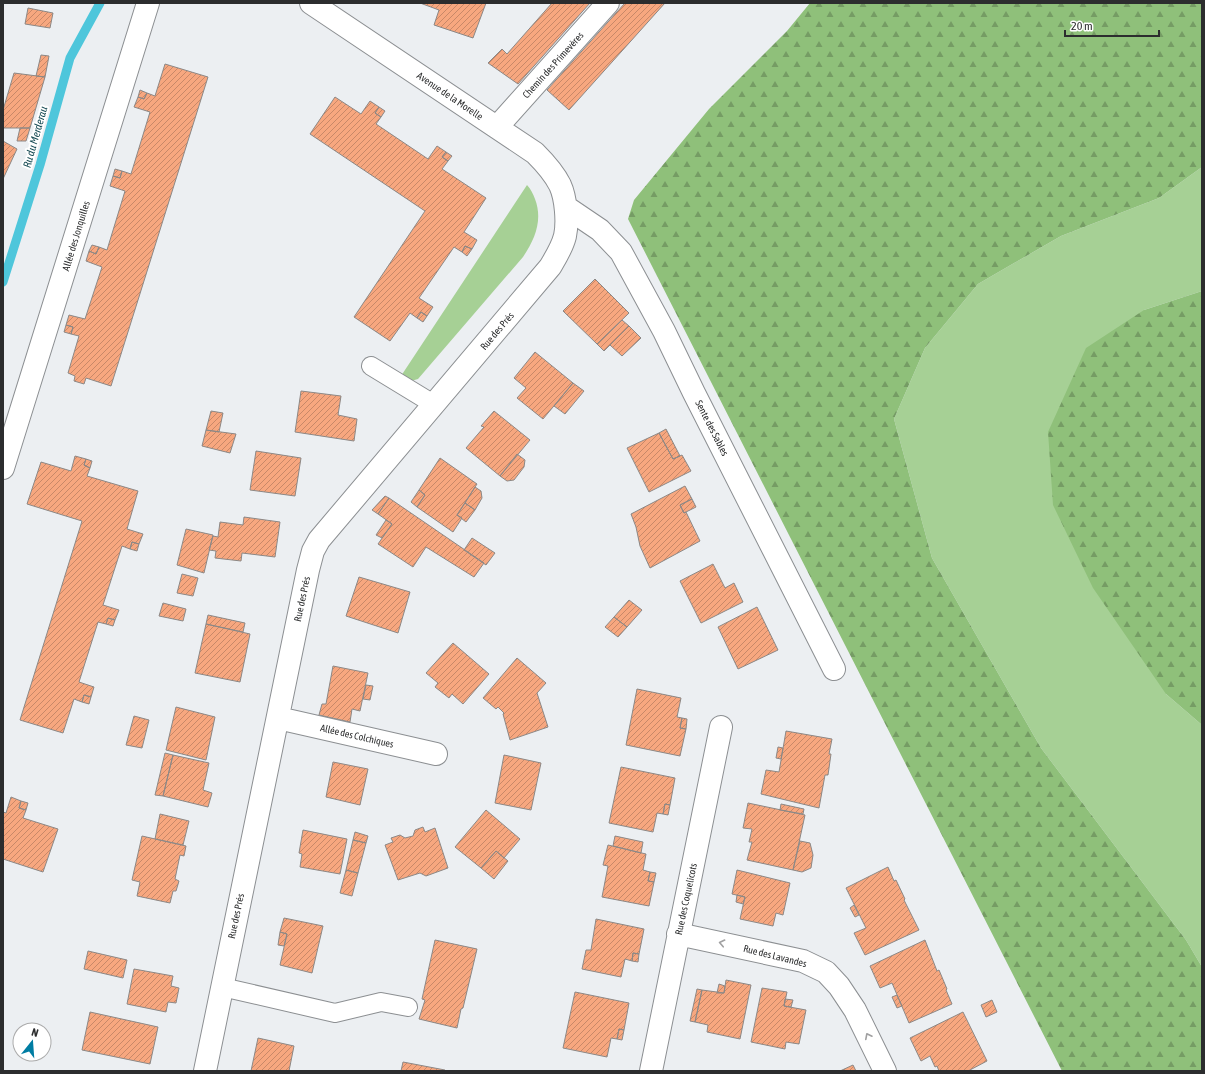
<svg xmlns="http://www.w3.org/2000/svg" width="1205" height="1074" font-family="'Asap Condensed',sans-serif">
<style>
.green{fill:#a6d095}
.forest{fill:url(#forest-firs)}
.lines{fill:none;stroke-linecap:round;stroke-linejoin:round}
.stream{stroke:#4ec6db;stroke-width:9}
.building{fill:url(#building-hatch);stroke:#8c8886}
.service-casing{stroke:#8c8f92;stroke-width:20}
.minor-casing{stroke:#8c8f92;stroke-width:24}
.service{stroke:#fff;stroke-width:18}
.minor{stroke:#fff;stroke-width:22}
.oneway{stroke:#a0a0a1}
.labels{text-anchor:middle;dominant-baseline:central;stroke-width:4;stroke-linejoin:round;paint-order:stroke}
.street-label{font-size:10px;fill:#2c2d2e;stroke:#fff}
.water-label{font-size:11px;font-style:italic;fill:#174b54;stroke:#fff}
</style>
<defs>
<pattern id="forest-firs" width="22" height="20" patternUnits="userSpaceOnUse"><rect width="22" height="20" fill="#8fc07a"/><path d="M5 1l3.5 6h-7zM16 11l3.5 6h-7z" fill="#759c64"/></pattern>
<pattern id="building-hatch" width="6" height="6" patternUnits="userSpaceOnUse"><rect width="6" height="6" fill="#f7a77f"/><path d="M-1 1l2-2M0 6l6-6M5 7l2-2" fill="none" stroke="#c88868"/></pattern>
</defs>
<rect width="100%" height="100%" fill="#eceff2"/>
<!-- green -->
<path class="green" d="M 1202,167 L 1202,291 L 1144,310 L 1166,694 L 1202,725 L 1202,967 L 1186,940 L 1041,748 L 932,558 L 894,419 L 925,348 L 978,284 L 1061,236 L 1159,198 Z
M 527,185 C 531,189 533,194 535,199 C 543,220 535,239 523,257 L 418,379 L 411,381 L 401,376 Z"/>
<!-- forest -->
<path class="forest" d="M 810,3 L 1202,3 L 1202,167 L 1159,198 L 1061,236 L 978,284 L 925,348 L 894,419 L 932,558 L 1041,748 L 1186,940 L 1202,967 L 1202,1071 L 1062,1071 L 628,219 L 634,200 L 709,109 L 787,31 Z
M 1202,291 L 1202,725 L 1166,694 L 1093,588 L 1053,505 L 1048,432 L 1086,348 L 1144,310 Z"/>
<g class="lines">
<!-- stream -->
<path class="stream" d="M 3,282 L 40,165 L 70,58 L 100,3"/>
</g>
<!-- building -->
<path class="building" d="M 420,3 L 486,3 L 473,38 L 434,25 L 439,10 Z
M 552,3 L 590,3 L 518,84 L 488,63 L 502,49 L 507,54 Z
M 625,3 L 665,3 L 569,110 L 547,90 Z
M 28,8 L 53,13 L 50,28 L 25,24 Z
M 41,55 L 49,56 L 45,77 L 36,76 Z
M 165,64 L 208,77 L 111,386 L 86,378 L 84,384 L 74,381 L 75,376 L 68,373 L 79,336 L 71,334 L 73,327 L 66,325 L 69,315 L 85,319 L 102,267 L 86,261 L 89,251 L 96,254 L 99,247 L 107,250 L 125,191 L 110,186 L 113,176 L 120,178 L 122,171 L 131,174 L 150,112 L 134,107 L 138,97 L 144,99 L 147,93 L 155,96 Z
M 14,73 L 45,77 L 30,128 L 3,128 L 3,110 Z
M 140,90 L 147,93 L 144,99 L 138,97 Z
M 335,97 L 361,114 L 370,101 L 379,107 L 375,113 L 381,117 L 376,124 L 428,159 L 437,146 L 446,152 L 442,157 L 448,161 L 442,169 L 486,198 L 464,232 L 477,240 L 472,249 L 465,246 L 462,252 L 454,247 L 419,298 L 433,307 L 427,316 L 421,312 L 417,318 L 410,313 L 390,341 L 354,317 L 425,211 L 310,134 Z
M 379,107 L 385,111 L 381,117 L 375,113 Z
M 20,128 L 30,128 L 26,141 L 17,141 Z
M 3,141 L 17,149 L 3,179 Z
M 446,152 L 452,156 L 448,161 L 442,157 Z
M 115,169 L 122,171 L 120,178 L 113,176 Z
M 92,245 L 99,247 L 96,254 L 89,251 Z
M 465,246 L 472,249 L 467,256 L 462,252 Z
M 595,279 L 629,313 L 597,344 L 563,311 Z
M 421,312 L 427,316 L 423,322 L 417,318 Z
M 622,320 L 629,326 L 604,351 L 597,344 Z
M 66,325 L 73,327 L 71,334 L 64,332 Z
M 629,326 L 641,338 L 622,356 L 610,345 Z
M 535,352 L 573,383 L 543,419 L 517,398 L 526,388 L 514,378 Z
M 573,383 L 584,391 L 565,414 L 554,406 Z
M 301,391 L 341,396 L 338,415 L 357,419 L 354,441 L 295,432 Z
M 211,411 L 223,413 L 219,432 L 206,430 Z
M 494,411 L 530,440 L 500,476 L 466,448 L 484,427 L 481,426 Z
M 666,429 L 680,456 L 673,459 L 659,433 Z
M 206,430 L 236,434 L 230,453 L 202,446 Z
M 659,433 L 673,459 L 682,455 L 691,471 L 649,492 L 627,448 Z
M 256,451 L 301,458 L 295,496 L 250,490 Z
M 517,454 L 525,460 L 524,467 L 514,480 L 507,481 L 500,476 Z
M 75,456 L 86,459 L 84,465 L 90,468 L 87,476 L 138,491 L 127,529 L 143,534 L 139,544 L 132,542 L 130,549 L 122,546 L 103,605 L 119,610 L 115,620 L 108,618 L 106,624 L 98,622 L 79,682 L 94,687 L 91,697 L 84,695 L 82,702 L 74,699 L 63,733 L 20,720 L 82,521 L 27,504 L 41,462 L 71,471 Z
M 440,458 L 477,484 L 457,515 L 462,518 L 453,532 L 417,507 L 425,495 L 419,490 Z
M 86,459 L 92,461 L 90,468 L 84,465 Z
M 685,486 L 692,499 L 680,505 L 684,513 L 686,512 L 700,541 L 650,568 L 640,546 L 636,527 L 631,514 Z
M 475,487 L 481,491 L 482,498 L 475,510 L 465,503 Z
M 419,490 L 425,495 L 417,507 L 411,502 Z
M 385,496 L 389,498 L 378,514 L 372,510 Z
M 389,498 L 484,563 L 474,577 L 426,547 L 413,567 L 378,544 L 392,524 L 378,514 Z
M 692,499 L 696,507 L 684,513 L 680,505 Z
M 465,503 L 475,510 L 466,522 L 457,515 Z
M 244,517 L 280,522 L 275,557 L 242,553 L 241,561 L 215,558 L 216,551 L 209,550 L 213,536 L 218,537 L 220,522 L 243,525 Z
M 386,520 L 392,524 L 382,538 L 376,535 Z
M 186,529 L 213,535 L 204,573 L 177,565 Z
M 472,538 L 495,553 L 486,565 L 464,550 Z
M 132,542 L 139,544 L 137,551 L 130,549 Z
M 713,564 L 725,588 L 734,583 L 743,602 L 701,623 L 680,581 Z
M 182,574 L 198,578 L 193,596 L 177,593 Z
M 359,577 L 410,592 L 398,633 L 346,616 Z
M 629,600 L 642,610 L 627,627 L 614,617 Z
M 163,603 L 186,609 L 183,621 L 159,616 Z
M 757,607 L 778,650 L 738,669 L 718,627 Z
M 208,615 L 245,623 L 243,632 L 206,624 Z
M 614,617 L 627,627 L 618,637 L 605,627 Z
M 108,618 L 115,620 L 113,626 L 106,624 Z
M 206,624 L 250,634 L 240,682 L 195,673 Z
M 453,643 L 489,674 L 463,704 L 452,694 L 449,698 L 435,687 L 438,683 L 426,673 Z
M 517,658 L 546,683 L 537,693 L 548,727 L 510,740 L 503,714 L 504,713 L 498,707 L 496,709 L 483,698 Z
M 333,666 L 368,673 L 360,711 L 352,709 L 350,722 L 319,715 L 322,704 L 326,704 Z
M 366,685 L 373,686 L 370,700 L 363,699 Z
M 637,689 L 681,698 L 677,717 L 682,718 L 680,728 L 686,729 L 680,756 L 626,745 Z
M 84,695 L 91,697 L 89,704 L 82,702 Z
M 176,707 L 215,717 L 206,760 L 166,750 Z
M 134,716 L 149,720 L 142,748 L 126,745 Z
M 682,718 L 687,719 L 686,729 L 680,728 Z
M 786,731 L 832,739 L 829,754 L 831,754 L 828,775 L 825,775 L 819,808 L 761,794 L 766,770 L 779,772 Z
M 778,747 L 783,748 L 781,759 L 776,758 Z
M 165,753 L 173,755 L 163,796 L 155,795 Z
M 173,755 L 209,763 L 203,790 L 212,793 L 208,807 L 163,796 Z
M 504,755 L 541,763 L 531,810 L 495,803 Z
M 333,762 L 368,769 L 360,805 L 326,797 Z
M 621,767 L 675,778 L 670,805 L 665,804 L 663,814 L 657,813 L 653,832 L 609,823 Z
M 11,797 L 21,801 L 19,808 L 26,810 L 23,818 L 58,829 L 43,872 L 3,859 L 3,812 L 6,813 Z
M 21,801 L 28,803 L 26,810 L 19,808 Z
M 748,803 L 805,815 L 793,870 L 747,860 L 752,842 L 749,842 L 752,829 L 743,828 Z
M 665,804 L 670,805 L 668,815 L 663,814 Z
M 781,804 L 804,809 L 803,814 L 780,810 Z
M 486,810 L 520,839 L 504,858 L 496,851 L 481,868 L 455,847 Z
M 160,814 L 189,821 L 183,845 L 155,839 Z
M 423,827 L 425,832 L 435,828 L 448,868 L 426,876 L 420,873 L 398,880 L 385,845 L 393,842 L 391,838 L 400,835 L 405,838 L 413,836 L 415,830 Z
M 303,830 L 347,839 L 340,874 L 300,867 L 302,854 L 299,853 Z
M 355,832 L 368,836 L 366,843 L 353,840 Z
M 142,836 L 186,846 L 184,856 L 180,855 L 175,879 L 179,881 L 176,891 L 173,891 L 170,903 L 137,896 L 140,882 L 132,880 Z
M 615,836 L 643,842 L 641,853 L 613,846 Z
M 353,840 L 366,843 L 358,873 L 346,870 Z
M 800,841 L 810,843 L 813,855 L 811,868 L 802,872 L 793,870 Z
M 608,845 L 646,854 L 643,870 L 650,872 L 648,881 L 654,882 L 649,906 L 602,897 L 608,866 L 603,865 Z
M 496,851 L 508,861 L 494,879 L 481,868 Z
M 888,867 L 894,881 L 896,880 L 905,899 L 904,900 L 919,930 L 865,955 L 854,933 L 866,928 L 846,888 Z
M 346,870 L 358,873 L 352,896 L 340,893 Z
M 737,870 L 790,883 L 783,915 L 776,913 L 773,926 L 740,919 L 745,897 L 732,894 Z
M 650,872 L 656,873 L 654,882 L 648,881 Z
M 737,895 L 745,897 L 743,904 L 736,902 Z
M 854,905 L 859,915 L 855,917 L 850,908 Z
M 284,918 L 323,926 L 312,973 L 280,965 L 287,934 L 280,932 Z
M 596,919 L 644,929 L 639,954 L 633,953 L 632,961 L 625,959 L 621,977 L 582,969 L 586,950 L 591,950 Z
M 280,932 L 287,934 L 284,946 L 278,945 Z
M 435,940 L 477,949 L 463,1008 L 461,1009 L 457,1028 L 419,1019 L 425,1000 L 422,999 Z
M 925,940 L 937,971 L 939,970 L 947,989 L 946,990 L 952,1004 L 909,1023 L 892,983 L 880,988 L 870,966 Z
M 88,951 L 127,960 L 123,978 L 84,969 Z
M 633,953 L 639,954 L 638,962 L 632,961 Z
M 134,969 L 173,976 L 171,986 L 179,988 L 176,1003 L 168,1002 L 166,1012 L 127,1004 Z
M 726,980 L 751,985 L 740,1039 L 707,1032 L 708,1025 L 695,1022 L 702,990 L 724,993 Z
M 719,984 L 725,986 L 724,993 L 717,993 Z
M 762,988 L 787,992 L 784,1006 L 806,1010 L 799,1044 L 786,1042 L 785,1049 L 751,1042 Z
M 697,989 L 702,990 L 695,1022 L 690,1021 Z
M 575,992 L 629,1003 L 624,1030 L 619,1029 L 617,1039 L 611,1038 L 607,1057 L 563,1048 Z
M 897,995 L 902,1006 L 897,1008 L 892,997 Z
M 785,999 L 793,1000 L 791,1007 L 784,1006 Z
M 992,1000 L 997,1012 L 986,1017 L 981,1005 Z
M 90,1012 L 158,1027 L 150,1064 L 82,1050 Z
M 963,1012 L 987,1061 L 968,1071 L 939,1071 L 937,1066 L 935,1067 L 930,1056 L 921,1061 L 910,1038 Z
M 619,1029 L 624,1030 L 622,1040 L 617,1039 Z
M 258,1038 L 294,1046 L 289,1071 L 251,1071 Z
M 403,1062 L 445,1070 L 445,1071 L 401,1071 Z
M 853,1065 L 856,1071 L 840,1071 Z"/>
<g class="lines">
<!-- service casing -->
<g class="service-casing">
<path id="service" d="M 371,366 L 435,405
M 222,987 L 335,1013 L 381,1002 L 408,1007"/>
</g>
<!-- minor casing -->
<g class="minor-casing">
<path id="minor" d="M 497,127 L 608,3
M 566,207 L 600,230 L 621,252 L 664,331 L 694,393 L 834,669
M 3,468 L 148,3
M 278,718 L 436,754
M 678,934 L 803,961 L 826,972 L 839,986 L 855,1010 L 885,1071
M 205,1071 L 308,570 L 313,551 L 319,540 L 550,267 C 556,257 562,248 565,236 C 568,222 566,198 560,185 C 554,173 544,162 535,153 L 311,3
M 651,1071 L 721,727"/>
</g>
<!-- service -->
<use href="#service" class="service"/>
<!-- minor -->
<use href="#minor" class="minor"/>
</g>
<!-- one-way arrows -->
<defs><path id="oneway-chevron" d="M-2-3.5L2.5 0L-2 3.5" fill="none" stroke-width="1.6" stroke-linecap="round" stroke-linejoin="round"/></defs>
<g class="oneway">
<use href="#oneway-chevron" transform="translate(722 943) rotate(-168)"/>
<use href="#oneway-chevron" transform="translate(868 1036) rotate(-117)"/>
</g>
<g class="labels">
<!-- street labels -->
<g class="street-label">
<text transform="translate(553 65) rotate(-48)">Chemin des Primevères</text>
<text transform="translate(450 96) rotate(34)">Avenue de la Morelle</text>
<text transform="translate(76 236) rotate(-73)">Allée des Jonquilles</text>
<text transform="translate(497 331) rotate(-50)">Rue des Prés</text>
<text transform="translate(712 428) rotate(63)">Sente des Sables</text>
<text transform="translate(302 599) rotate(-78)">Rue des Prés</text>
<text transform="translate(357 736) rotate(13)">Allée des Colchiques</text>
<text transform="translate(686 899) rotate(-78)">Rue des Coquelicots</text>
<text transform="translate(236 916) rotate(-78)">Rue des Prés</text>
<text transform="translate(775 956) rotate(14)">Rue des Lavandes</text>
</g>
<!-- water labels -->
<g class="water-label">
<text transform="translate(35 137) rotate(-74)">Ru du Merderau</text>
</g>
</g>
<!-- border -->
<rect width="1205" height="1074" fill="none" stroke="#2c2d2e" stroke-width="8"/>
<!-- north arrow -->
<g transform="translate(32 1042) rotate(17)"><circle r="19" fill="#ffffff" stroke="#ababab"/>
<path d="M0-3L7 15L0 10L-7 15Z" fill="#007da3"/>
<text y="-6" font-size="11" font-weight="bold" text-anchor="middle" fill="#2c2d2e">N</text>
</g>
<!-- scale -->
<path d="M1065 30v6h94v-6" fill="none" stroke="#2c2d2e" stroke-width="2"/>
<text x="1071" y="30" font-size="12" fill="#2c2d2e" stroke="#ffffff" stroke-width="3" paint-order="stroke">20 m</text>
</svg>
